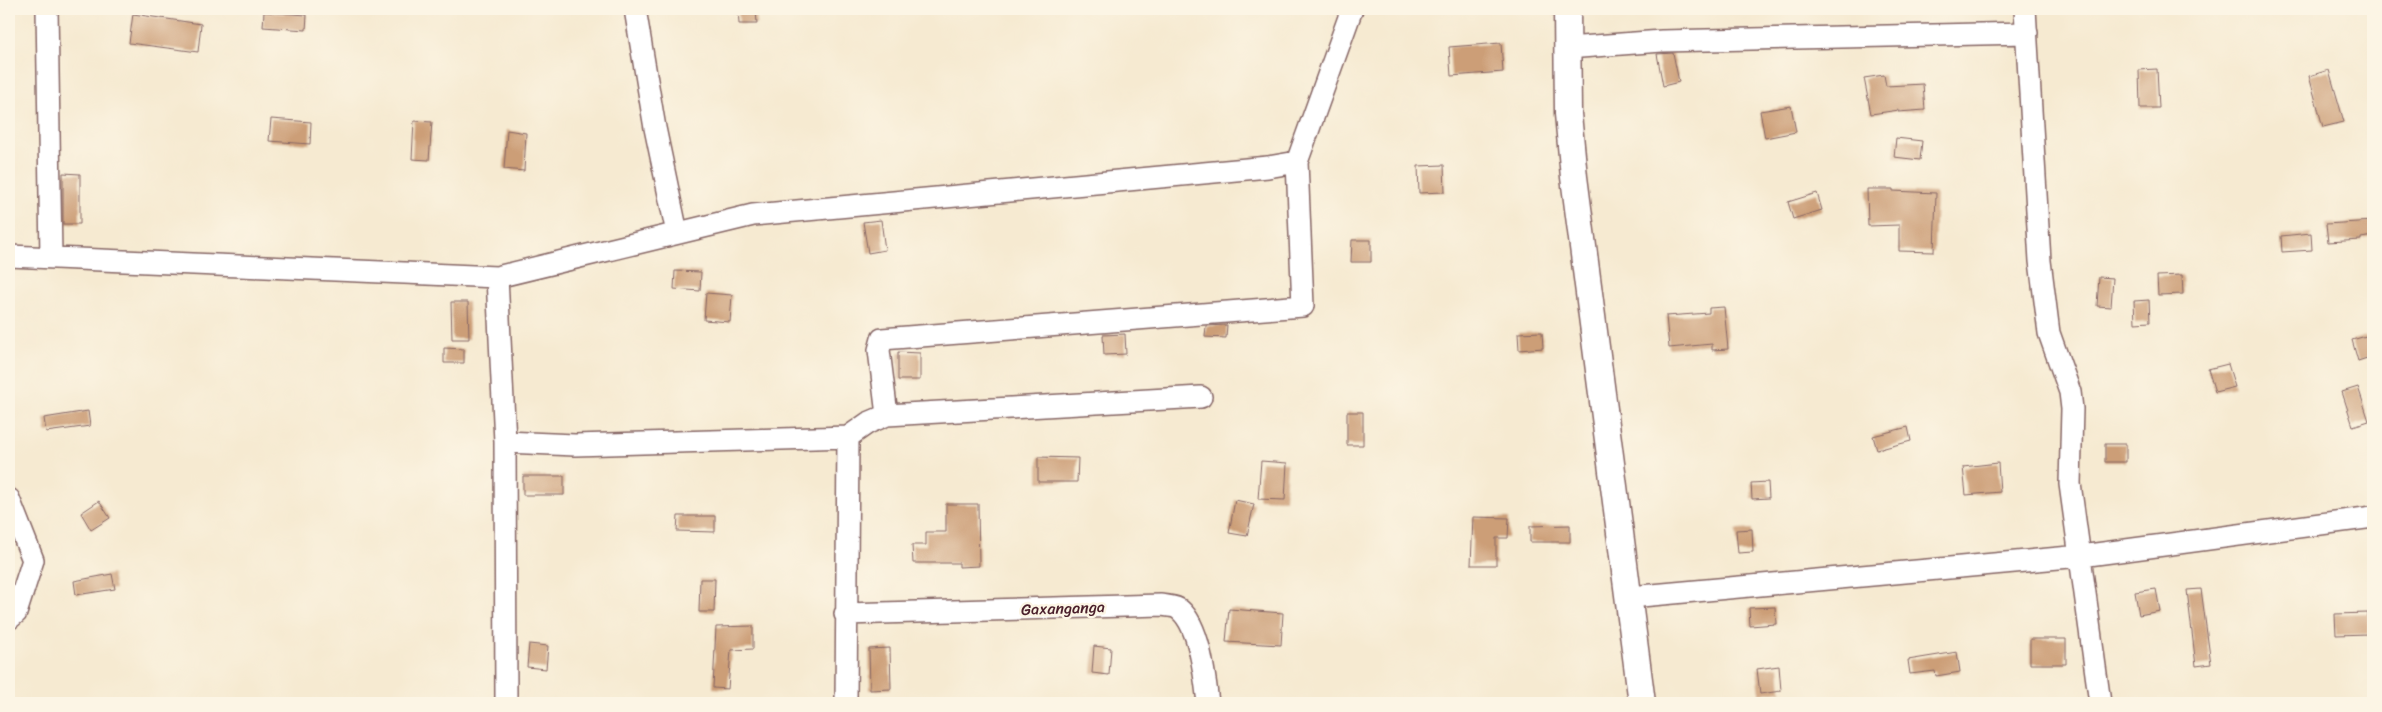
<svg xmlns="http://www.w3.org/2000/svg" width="2382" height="712" font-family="Sriracha,sans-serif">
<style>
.building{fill:#cc9e77}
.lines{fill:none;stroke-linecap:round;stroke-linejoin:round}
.minor-casing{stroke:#866665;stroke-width:24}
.tertiary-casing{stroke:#866665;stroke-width:29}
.minor{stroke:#fff;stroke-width:21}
.tertiary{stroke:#fff;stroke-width:26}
.labels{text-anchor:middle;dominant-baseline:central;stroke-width:5;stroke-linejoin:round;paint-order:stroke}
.street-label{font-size:16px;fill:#4a1f2b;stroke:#fcf5e5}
</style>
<rect width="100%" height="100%" fill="#fcf5e5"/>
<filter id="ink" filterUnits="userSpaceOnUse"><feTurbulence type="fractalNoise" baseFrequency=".02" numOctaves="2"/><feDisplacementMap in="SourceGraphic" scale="10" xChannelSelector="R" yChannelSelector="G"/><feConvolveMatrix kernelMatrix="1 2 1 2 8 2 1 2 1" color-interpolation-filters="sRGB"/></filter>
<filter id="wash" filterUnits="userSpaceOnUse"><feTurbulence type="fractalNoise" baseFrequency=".0096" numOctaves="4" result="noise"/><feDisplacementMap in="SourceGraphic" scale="20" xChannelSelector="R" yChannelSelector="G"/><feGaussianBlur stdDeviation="1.12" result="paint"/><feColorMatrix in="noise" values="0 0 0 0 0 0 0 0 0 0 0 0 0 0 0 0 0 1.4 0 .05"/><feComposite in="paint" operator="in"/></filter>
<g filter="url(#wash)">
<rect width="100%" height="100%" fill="#f6ead1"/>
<g id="blocks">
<!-- building -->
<path class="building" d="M 738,9 L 756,9 L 757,24 L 739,24 Z
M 264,12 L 307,15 L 306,30 L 263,27 Z
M 133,14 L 201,24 L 198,52 L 129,43 Z
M 1501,43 L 1503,72 L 1451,76 L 1449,47 Z
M 1673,53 L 1679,82 L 1663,86 L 1657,54 Z
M 2157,69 L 2159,108 L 2140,108 L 2139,70 Z
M 2329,70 L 2344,122 L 2323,127 L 2309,76 Z
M 1884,75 L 1886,86 L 1923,84 L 1925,110 L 1898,112 L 1899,110 L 1871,114 L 1864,78 Z
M 1791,106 L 1796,132 L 1765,138 L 1760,111 Z
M 271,119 L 311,122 L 310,144 L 269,141 Z
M 414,121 L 432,122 L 429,160 L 412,159 Z
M 507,130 L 526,133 L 524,171 L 504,169 Z
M 1896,138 L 1922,141 L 1920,160 L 1894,157 Z
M 1444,165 L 1445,192 L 1419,193 L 1418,166 Z
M 63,173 L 80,174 L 80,224 L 63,224 Z
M 1867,189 L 1893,189 L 1893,191 L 1936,193 L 1934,252 L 1899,251 L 1899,225 L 1868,226 Z
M 1817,193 L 1822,210 L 1793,219 L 1788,202 Z
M 881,220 L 885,250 L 868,253 L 863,222 Z
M 2373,221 L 2373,236 L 2361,238 L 2361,240 L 2328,242 L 2326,224 Z
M 2311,233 L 2312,250 L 2282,252 L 2281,236 Z
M 1352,240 L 1371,240 L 1371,262 L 1351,262 Z
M 675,271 L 701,272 L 700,291 L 674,289 Z
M 2182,275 L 2183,294 L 2158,295 L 2157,276 Z
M 2099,277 L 2113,278 L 2111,307 L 2097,306 Z
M 706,293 L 732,295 L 730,322 L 704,320 Z
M 2149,300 L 2150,322 L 2135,323 L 2134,301 Z
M 451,302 L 468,302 L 469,339 L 452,339 Z
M 1724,307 L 1728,349 L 1712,350 L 1712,344 L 1669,348 L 1666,316 L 1709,313 L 1709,308 Z
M 1227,325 L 1226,338 L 1205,337 L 1206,326 Z
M 1542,332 L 1543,348 L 1519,350 L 1518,333 Z
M 1125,334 L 1126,354 L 1104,355 L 1103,335 Z
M 2373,334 L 2373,356 L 2358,361 L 2352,340 Z
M 444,348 L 464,349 L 464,363 L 444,363 Z
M 898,352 L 920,353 L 920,380 L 898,380 Z
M 2228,364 L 2235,387 L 2215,392 L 2208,369 Z
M 2358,387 L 2369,421 L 2353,426 L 2342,392 Z
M 88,411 L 90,426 L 46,432 L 44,418 Z
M 1347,412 L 1363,412 L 1363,445 L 1347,445 Z
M 1908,427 L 1911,441 L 1877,450 L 1873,436 Z
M 2105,444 L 2126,444 L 2126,462 L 2105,462 Z
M 1038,457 L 1078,458 L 1077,482 L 1038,482 Z
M 1261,461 L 1287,463 L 1285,500 L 1258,499 Z
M 1998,463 L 2000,492 L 1966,495 L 1963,467 Z
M 523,476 L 564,476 L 564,495 L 523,495 Z
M 1768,482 L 1769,498 L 1752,499 L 1751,483 Z
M 1235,500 L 1254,504 L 1247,536 L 1229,533 Z
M 99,501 L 110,518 L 91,530 L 81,513 Z
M 946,504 L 978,504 L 979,566 L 959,567 L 959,563 L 913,563 L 912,545 L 926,545 L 926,532 L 946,532 Z
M 678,516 L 715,516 L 715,532 L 677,531 Z
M 1473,517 L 1509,518 L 1508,538 L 1496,538 L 1496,565 L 1471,565 Z
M 1570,525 L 1570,542 L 1530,542 L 1530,526 Z
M 1752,529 L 1753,552 L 1738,553 L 1736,530 Z
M 112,574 L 115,589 L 76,595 L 74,581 Z
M 700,579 L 715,579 L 714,612 L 699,612 Z
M 2156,589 L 2160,611 L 2139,615 L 2135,592 Z
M 2201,589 L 2211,664 L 2196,666 L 2187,590 Z
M 1775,607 L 1776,624 L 1750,626 L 1749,608 Z
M 1229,609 L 1283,613 L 1281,645 L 1226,642 Z
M 2368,613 L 2368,634 L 2336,635 L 2335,614 Z
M 753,626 L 753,649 L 731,650 L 728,689 L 713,688 L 716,627 Z
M 2030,639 L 2066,639 L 2066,664 L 2030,664 Z
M 529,644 L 548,646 L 546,669 L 527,667 Z
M 1094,646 L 1111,648 L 1109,675 L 1092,673 Z
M 890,648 L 891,689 L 870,690 L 869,649 Z
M 1957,652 L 1960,672 L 1936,676 L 1935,671 L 1910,674 L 1908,660 Z
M 1779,666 L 1781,691 L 1760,694 L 1757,669 Z"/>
</g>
</g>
<g filter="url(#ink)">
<use href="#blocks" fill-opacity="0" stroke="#866665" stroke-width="1"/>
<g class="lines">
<!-- minor casing -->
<g class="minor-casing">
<path id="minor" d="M 47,9 L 51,257
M 635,9 L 655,128 L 677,233
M 2025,9 L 2040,261 L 2049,333 L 2070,392 L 2072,409 L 2070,484 L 2100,703
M 1567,48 L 1662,41 L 2027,33
M 9,256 L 497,277 L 505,442 L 506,703
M 497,277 L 753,215 L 1268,167 L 1297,162 L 1352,9
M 887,415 L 879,350 L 882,339 L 1303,306 L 1297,162
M 505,442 L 575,445 L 848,437
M 9,499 L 33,560 L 16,613 L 9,619
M 1630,597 L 2081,556 L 2373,517
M 845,614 L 1161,605 C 1166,606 1176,606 1180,610 C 1200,627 1205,678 1208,703
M 846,703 L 848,437 L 868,423 L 887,415 L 1201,397"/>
</g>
<!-- tertiary casing -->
<g class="tertiary-casing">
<path id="tertiary" d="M 1567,9 L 1568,114 L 1574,177 L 1642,703"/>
</g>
<!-- minor -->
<use href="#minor" class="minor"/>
<!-- tertiary -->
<use href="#tertiary" class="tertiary"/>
</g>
</g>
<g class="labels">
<!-- street labels -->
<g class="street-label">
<text transform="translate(1063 608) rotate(-2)">Gaxanganga</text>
</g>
</g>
<!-- margin -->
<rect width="2382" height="712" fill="none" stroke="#fcf5e5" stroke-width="30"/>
</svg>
